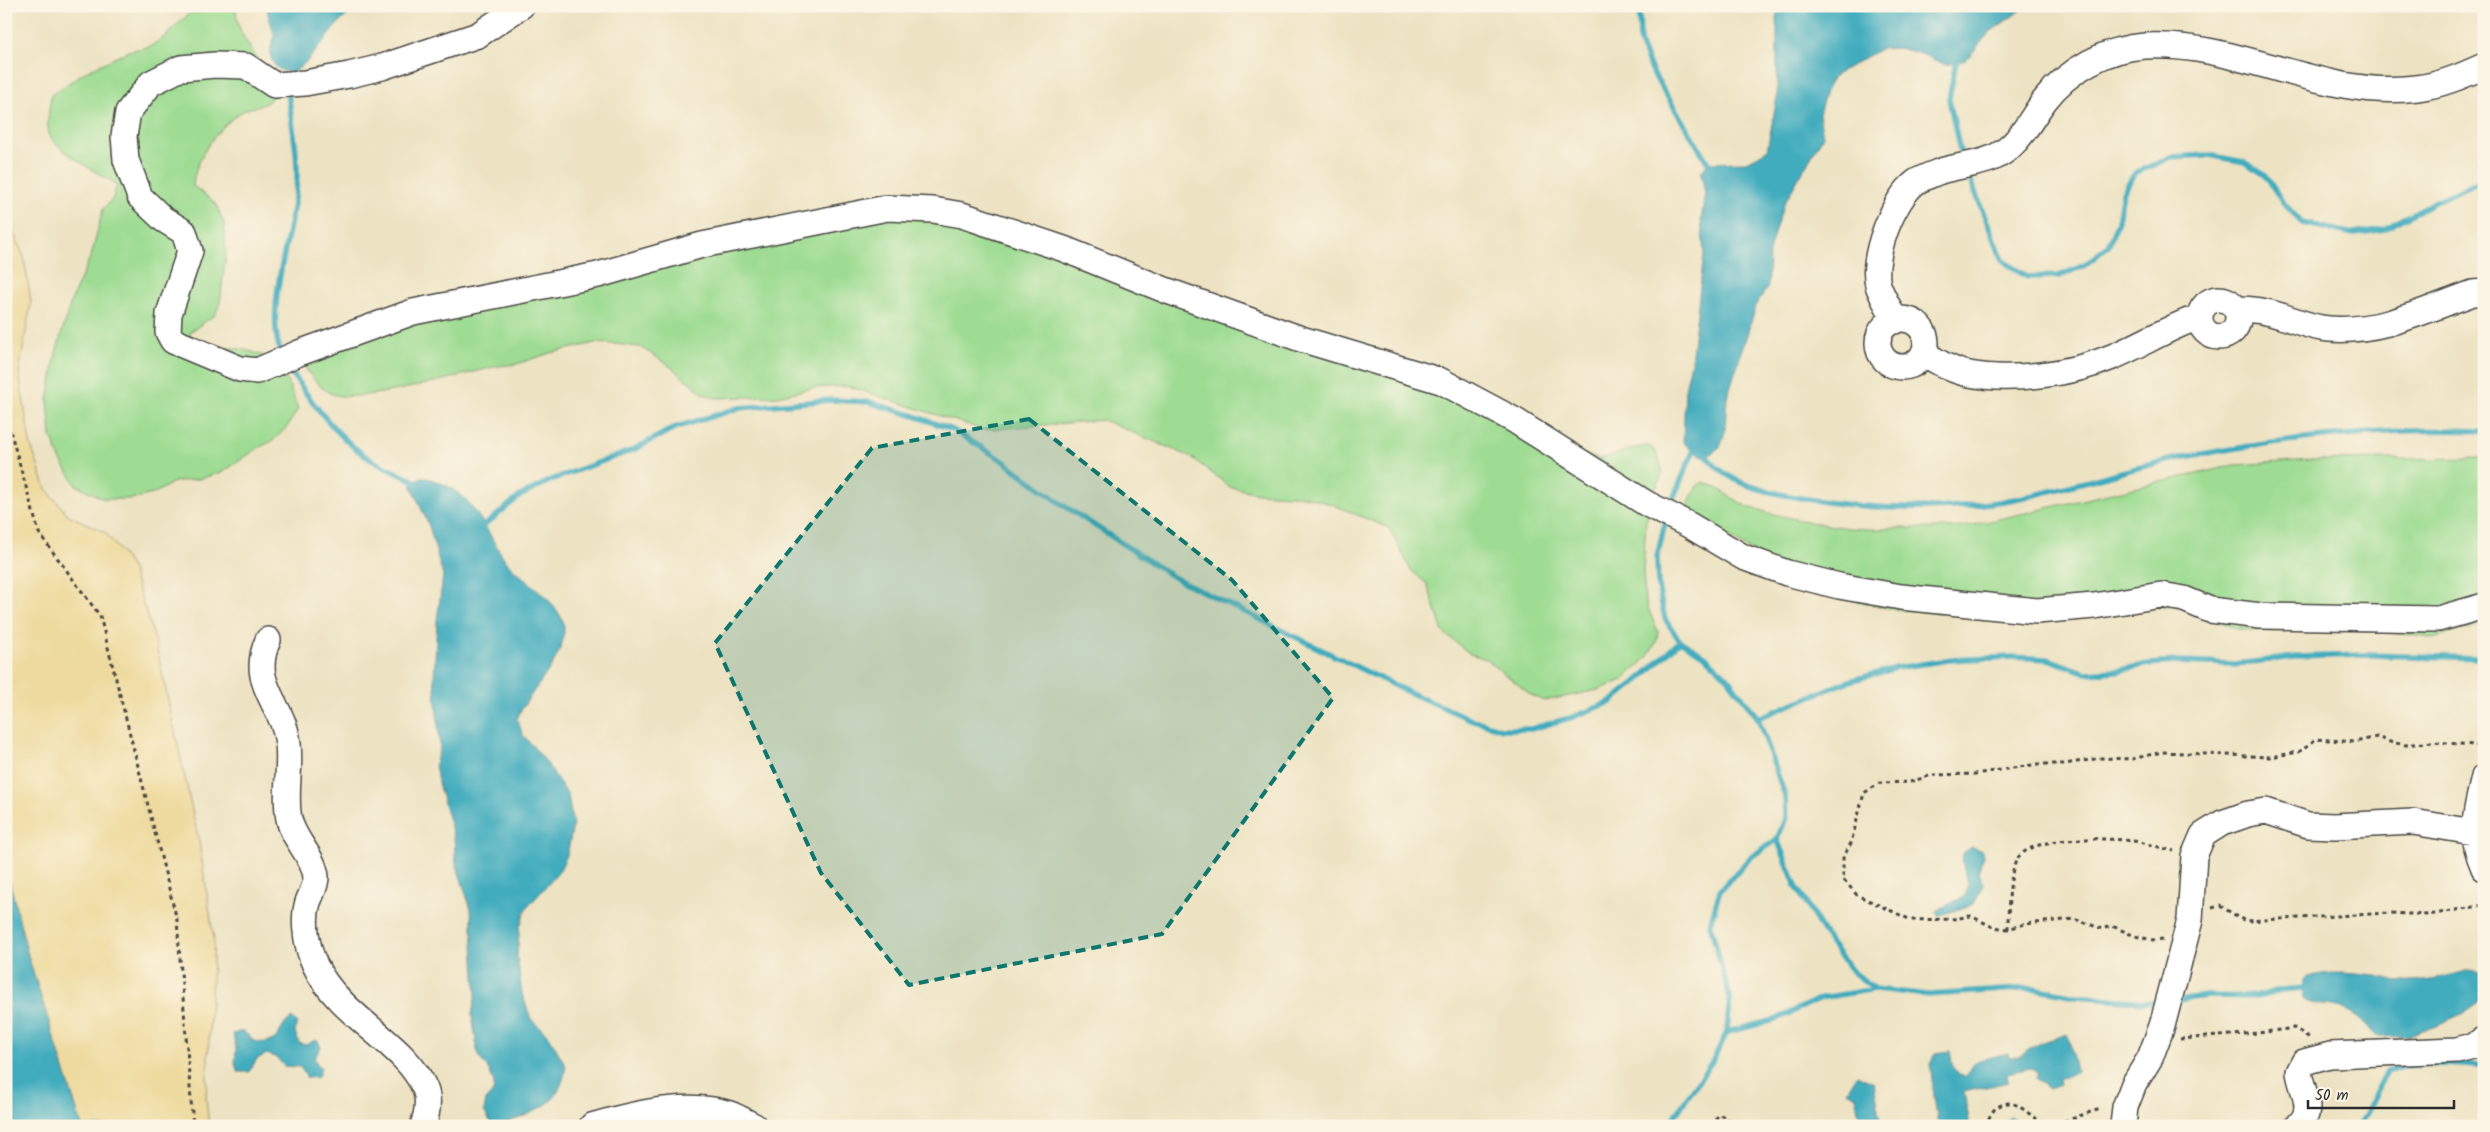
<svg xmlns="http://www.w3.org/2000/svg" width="2490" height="1132" font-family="Kalam,sans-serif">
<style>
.green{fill:#9ddc92;stroke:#64845e}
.sand{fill:#eeda9e;stroke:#8c8264}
.water{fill:#40acbe;stroke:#366c74}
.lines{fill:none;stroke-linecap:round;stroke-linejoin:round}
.stream{stroke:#40acbe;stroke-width:5.5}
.minor-casing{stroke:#484742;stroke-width:28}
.path{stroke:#484742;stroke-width:3;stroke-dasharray:4 4;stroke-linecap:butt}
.minor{stroke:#fff;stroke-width:25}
.marked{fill:#0f766e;fill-opacity:0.2;stroke:#0f766e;stroke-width:4;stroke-dasharray:10 6;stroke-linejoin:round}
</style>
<rect width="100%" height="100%" fill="#fcf5e5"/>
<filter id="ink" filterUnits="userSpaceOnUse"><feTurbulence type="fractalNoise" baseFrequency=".02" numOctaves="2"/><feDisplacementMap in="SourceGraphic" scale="10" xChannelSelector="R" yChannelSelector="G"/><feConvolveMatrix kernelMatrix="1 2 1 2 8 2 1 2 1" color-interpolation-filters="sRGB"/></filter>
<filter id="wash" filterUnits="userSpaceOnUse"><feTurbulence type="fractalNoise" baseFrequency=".0096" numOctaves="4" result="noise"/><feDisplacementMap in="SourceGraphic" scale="20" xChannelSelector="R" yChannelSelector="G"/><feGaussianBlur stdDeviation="1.12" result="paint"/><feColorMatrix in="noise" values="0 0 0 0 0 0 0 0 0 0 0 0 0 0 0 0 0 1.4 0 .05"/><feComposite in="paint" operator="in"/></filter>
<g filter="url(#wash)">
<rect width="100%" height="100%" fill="#ede3c3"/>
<!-- green -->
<path class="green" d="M 197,6 L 236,6 C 236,33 248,41 259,63 C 265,73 268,85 273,96 C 266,108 253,105 243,111 C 219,125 194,159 193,186 L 213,201 L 218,208 L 224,224 L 226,252 L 220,303 L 215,315 L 191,331 L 190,335 C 200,343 208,344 222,346 C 274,354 281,360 298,409 L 287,427 L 274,440 L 258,448 L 223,472 L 199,479 L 174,482 L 153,494 L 131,499 L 104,499 L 76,485 L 60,459 L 51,436 L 48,401 L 56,353 L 71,301 L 92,253 L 103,209 L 113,198 L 117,184 C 102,177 53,147 49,134 C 46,124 50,105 51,95 L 85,72 L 129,51 L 151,46 L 167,35 Z
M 921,206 L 1397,367 L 1583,454 L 1600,459 L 1639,447 L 1649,446 L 1655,451 L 1659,459 L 1663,472 L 1654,493 L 1654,502 L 1646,521 L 1643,572 L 1645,601 L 1658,632 L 1656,642 L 1647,658 L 1623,680 L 1598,690 L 1544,701 L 1531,695 L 1486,659 L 1470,654 L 1443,632 L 1427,584 L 1411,570 L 1389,528 L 1331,504 L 1304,496 L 1258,493 L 1230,487 L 1191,457 L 1103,420 L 984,430 L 847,386 L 813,388 L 778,396 L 716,398 L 704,394 L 666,363 L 640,347 L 615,344 L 595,343 L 550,353 L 517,364 L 498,366 C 468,373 357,405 332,394 C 324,391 317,383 312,377 C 304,368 301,361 304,349 Z
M 2484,458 L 2484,622 L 2470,628 L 2431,638 L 2368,629 L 2305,627 L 2275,631 L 2255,631 L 2235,628 L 2183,606 L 1969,615 L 1892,609 L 1817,591 L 1685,510 L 1697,486 L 1703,482 C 1720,486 1732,501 1749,507 C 1780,517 1837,529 1869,529 C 1879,530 1890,528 1900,528 C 1922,528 1942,529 1964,527 L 2235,465 L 2312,460 Z"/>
<!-- sand -->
<path class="sand" d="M 6,217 L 24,257 L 31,302 L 19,372 L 30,443 L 46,489 L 68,515 L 105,532 L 130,564 L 155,640 L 199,842 L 214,940 L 206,1098 L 209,1126 L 82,1126 L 29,959 L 6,867 Z"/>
<!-- water -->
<path class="water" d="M 267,6 L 361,6 C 331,21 320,55 293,73 C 279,72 268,64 271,48 C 271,45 273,41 274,37 C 274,27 267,17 267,6 Z
M 1780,6 L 2027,6 L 1990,32 L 1966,60 L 1946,65 L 1916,52 L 1898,48 L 1880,49 L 1834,76 L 1825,94 L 1819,114 L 1823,136 L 1785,202 L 1775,230 L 1769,253 L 1768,287 L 1757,303 L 1727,398 L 1725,432 L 1720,447 L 1707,457 L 1693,452 L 1683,442 L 1685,389 L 1691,362 L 1704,254 L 1701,220 L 1705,193 L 1701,173 L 1708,163 L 1746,162 L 1767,150 L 1777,97 L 1777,14 Z
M 420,477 C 435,478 456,489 466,500 C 483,518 492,541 506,561 C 520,579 564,603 564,629 C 564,662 529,690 517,719 L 523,735 L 544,759 L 568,795 L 573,826 L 567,855 L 559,872 L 526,909 L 520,927 L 517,954 L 522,994 L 531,1019 L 549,1036 L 566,1066 C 564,1078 561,1089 553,1099 C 545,1108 504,1127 492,1125 L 484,1111 L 486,1100 L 493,1092 L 494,1083 L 489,1070 L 478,1056 L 472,1014 L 476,994 L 471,910 L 456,863 L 454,838 L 438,783 L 435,764 L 440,748 L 434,677 L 437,620 L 443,576 L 429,526 L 411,485 Z
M 1972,847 L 1982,851 L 1983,857 L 1978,873 L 1984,885 L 1974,904 L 1938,916 L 1936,911 L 1965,896 C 1971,881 1960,868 1963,853 Z
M 6,867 L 29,959 L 82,1126 L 6,1126 Z
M 2469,970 L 2482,972 L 2484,974 L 2484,997 L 2462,1015 L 2437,1026 L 2409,1036 L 2379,1037 C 2366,1028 2354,1011 2338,1006 C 2323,1002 2319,1007 2303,998 L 2304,979 C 2326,969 2353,974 2377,976 C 2385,977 2392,981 2400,981 C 2423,982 2447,977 2469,970 Z
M 292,1018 L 297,1023 L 295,1032 L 299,1043 L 306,1045 L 315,1040 L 318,1041 L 321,1047 L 314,1059 L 321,1068 L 318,1077 L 307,1078 L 300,1067 L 284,1066 L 277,1058 L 267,1054 L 257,1059 L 249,1072 L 238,1072 L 235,1064 L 236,1049 L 233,1034 L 243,1031 L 254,1041 C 283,1048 277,1025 292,1018 Z
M 2068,1034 L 2076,1071 L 2059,1080 L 2060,1085 L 2049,1089 L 2035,1078 L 2038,1074 L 2031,1068 L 2007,1073 L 2008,1082 L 1964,1092 L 1970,1126 L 1938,1126 L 1930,1064 L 1936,1053 L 1950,1051 L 1953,1068 L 1964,1078 L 1976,1061 L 2008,1053 L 2009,1058 L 2020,1056 L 2042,1042 Z
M 1857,1075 L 1874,1083 L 1882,1126 L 1860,1126 L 1856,1096 L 1847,1091 Z
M 2011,1117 L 2024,1126 L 1997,1126 Z"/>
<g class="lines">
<!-- stream -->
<path class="stream" d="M 1211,6 L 1226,9 L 1278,6
M 1639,6 L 1640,43 L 1653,73 L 1708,163
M 1956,62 L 1949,99 L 1962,161
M 1967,171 L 2002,260 L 2027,277 L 2059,276 L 2085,265 L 2108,246 L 2118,221 L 2123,193 L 2135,173 L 2171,157 L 2209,155 L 2244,162 L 2265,175 L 2282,201 L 2302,223 L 2354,234 L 2384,229 L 2440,199 L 2484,180
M 281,353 C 264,310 291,237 296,190 C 300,157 291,124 288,91
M 287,364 C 305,395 339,440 370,459 C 384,468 400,474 415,481
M 1707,457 C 1731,486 1765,491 1800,498 C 1876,511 1954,513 2030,496 C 2082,484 2133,467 2185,457 C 2283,439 2385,427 2484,431
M 1669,508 L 1693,452
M 1666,519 L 1657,557 L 1658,586 L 1665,619 L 1680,641 L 1705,656 L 1727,677 L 1758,718 L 1785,796 L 1786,818 L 1777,839 L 1751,857 L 1720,890 L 1710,924 L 1730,998 L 1727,1032 L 1713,1060 L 1668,1126
M 485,525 L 520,496 L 551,480 L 633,450 L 674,428 L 739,408 L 831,400 L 869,402 L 915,416 L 953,430 L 1002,460 L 1063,505 L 1175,578 L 1406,691 L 1470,719 L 1502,729 L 1531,729 L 1573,717 L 1611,702 L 1642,677 L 1680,641
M 1758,718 L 1846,682 L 1896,668 L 1948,660 L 2013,657 L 2048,659 L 2086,673 L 2117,671 L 2148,664 L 2177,662 L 2236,664 L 2295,657 L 2367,655 L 2484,658
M 1777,839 L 1796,886 L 1828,940 L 1852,971 L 1875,989 L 1928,995 L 2033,988 L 2076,996 L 2145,1002 L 2163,1001
M 2175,1000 L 2207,996 L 2256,997 L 2280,990 L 2304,988
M 1727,1032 L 1775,1020 L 1821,998 L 1875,989
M 2359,1126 L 2387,1071 C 2417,1060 2448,1064 2479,1066 L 2484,1063"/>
</g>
</g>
<g filter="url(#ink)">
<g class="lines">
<!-- minor casing -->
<g class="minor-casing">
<path id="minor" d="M 521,6 L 478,35 L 382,67 L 349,75 L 305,83 L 274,85 L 246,66 L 215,65 L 181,68 L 151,83 L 128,112 L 124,136 L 126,160 L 140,197 L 163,219 L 184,232 L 190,251 L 169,314 L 168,332 L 173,341 L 240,369 L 257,371 L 299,353 L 413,312 L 598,275 L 702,245 L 887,208 L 933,210 L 962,215 L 1064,249 L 1165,290 L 1301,339 L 1441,381 L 1514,420 L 1647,504 L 1689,525 L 1743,557 L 1787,573 L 1839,586 L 1901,597 L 2037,611 L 2094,606 L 2161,595 L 2184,599 L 2210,610 L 2261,616 L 2438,619 L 2484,606
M2200 318a19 19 0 1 1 38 0a19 19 0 1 1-38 0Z
M 2236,309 C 2251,309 2267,311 2281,316 C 2297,321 2312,328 2329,329 C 2381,333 2425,310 2473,293 L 2484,292
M1878 343a24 24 0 1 1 48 0a24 24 0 1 1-48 0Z
M 1895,321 C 1890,309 1882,297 1878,285 C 1871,257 1893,199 1916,182 C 1922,178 1931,175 1938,172 C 1964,163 1992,166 2013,144 C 2026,131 2034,114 2045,100 C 2068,70 2107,48 2145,46 C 2239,41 2323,100 2417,88 C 2441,85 2462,76 2484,66
M 1924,353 C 1937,362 1952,371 1969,374 C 2012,382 2072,374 2112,357 C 2141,345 2169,327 2199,317
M 268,640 C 248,685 284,703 288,744 C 291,769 284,794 289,819 C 293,840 314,856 316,877 C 316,886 311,894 308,902 C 302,921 307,948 315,965 C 339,1017 406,1043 425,1089 C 430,1101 427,1114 423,1126
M 2484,777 C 2476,814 2468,832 2484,868
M 592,1126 C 631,1114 690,1100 730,1114 C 738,1117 746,1122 754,1126
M 2123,1126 L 2125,1107 L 2134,1084 L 2150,1058 L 2162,1026 L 2190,920 L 2194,856 L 2203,835 L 2222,823 L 2248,814 L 2266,811 L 2308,825 L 2334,826 L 2413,822 L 2473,832
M 2297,1126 C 2317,1111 2301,1090 2299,1072 L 2304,1062 L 2330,1055 L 2457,1050 L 2473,1046 L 2484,1039"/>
</g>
<!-- path -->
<path class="path" d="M 6,416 L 39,533 L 100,616 L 177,920 L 193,1126
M 2212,908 L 2220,906 L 2245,921 L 2390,913 L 2429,915 L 2484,905
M 2008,929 C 2008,912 2009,876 2016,861 C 2029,834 2108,838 2133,841 C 2147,843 2161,848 2174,851
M 2163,939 L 2153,940 L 2135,936 L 2112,926 L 2103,929 L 2074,919 L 2025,924 L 2008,929 L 1993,927 L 1971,916 L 1953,919 L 1911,920 L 1857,895 L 1843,879 L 1843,858 L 1851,843 L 1864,793 L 1880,783 L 1910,782 L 1932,775 L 1975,774 L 2038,764 L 2065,764 L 2101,758 L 2132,759 L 2162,752 L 2270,757 L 2299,752 L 2316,739 L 2355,742 L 2377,737 L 2390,742 L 2406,745 L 2432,742 L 2475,745 L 2484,748
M 2180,1039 L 2258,1033 L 2294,1028 L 2310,1038
M 1711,1126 L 1719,1114 L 1739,1126
M 1985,1126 C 1988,1121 1991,1112 1995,1109 C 2017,1090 2029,1123 2050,1123 C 2068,1123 2085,1112 2102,1109"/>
<!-- minor -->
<use href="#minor" class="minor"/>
</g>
</g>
<!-- marked area -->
<path class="marked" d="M 1029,419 L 1232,580 L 1333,698 L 1162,934 L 909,985 L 821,873 L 715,643 L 872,448 Z"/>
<!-- margin -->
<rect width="2490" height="1132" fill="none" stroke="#fcf5e5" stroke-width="25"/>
<!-- scale -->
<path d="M2308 1100v8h146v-8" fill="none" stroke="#2b2b2b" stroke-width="2.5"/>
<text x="2315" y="1100" font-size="15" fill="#2b2b2b" stroke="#fcf5e5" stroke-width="4" paint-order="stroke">50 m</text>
</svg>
